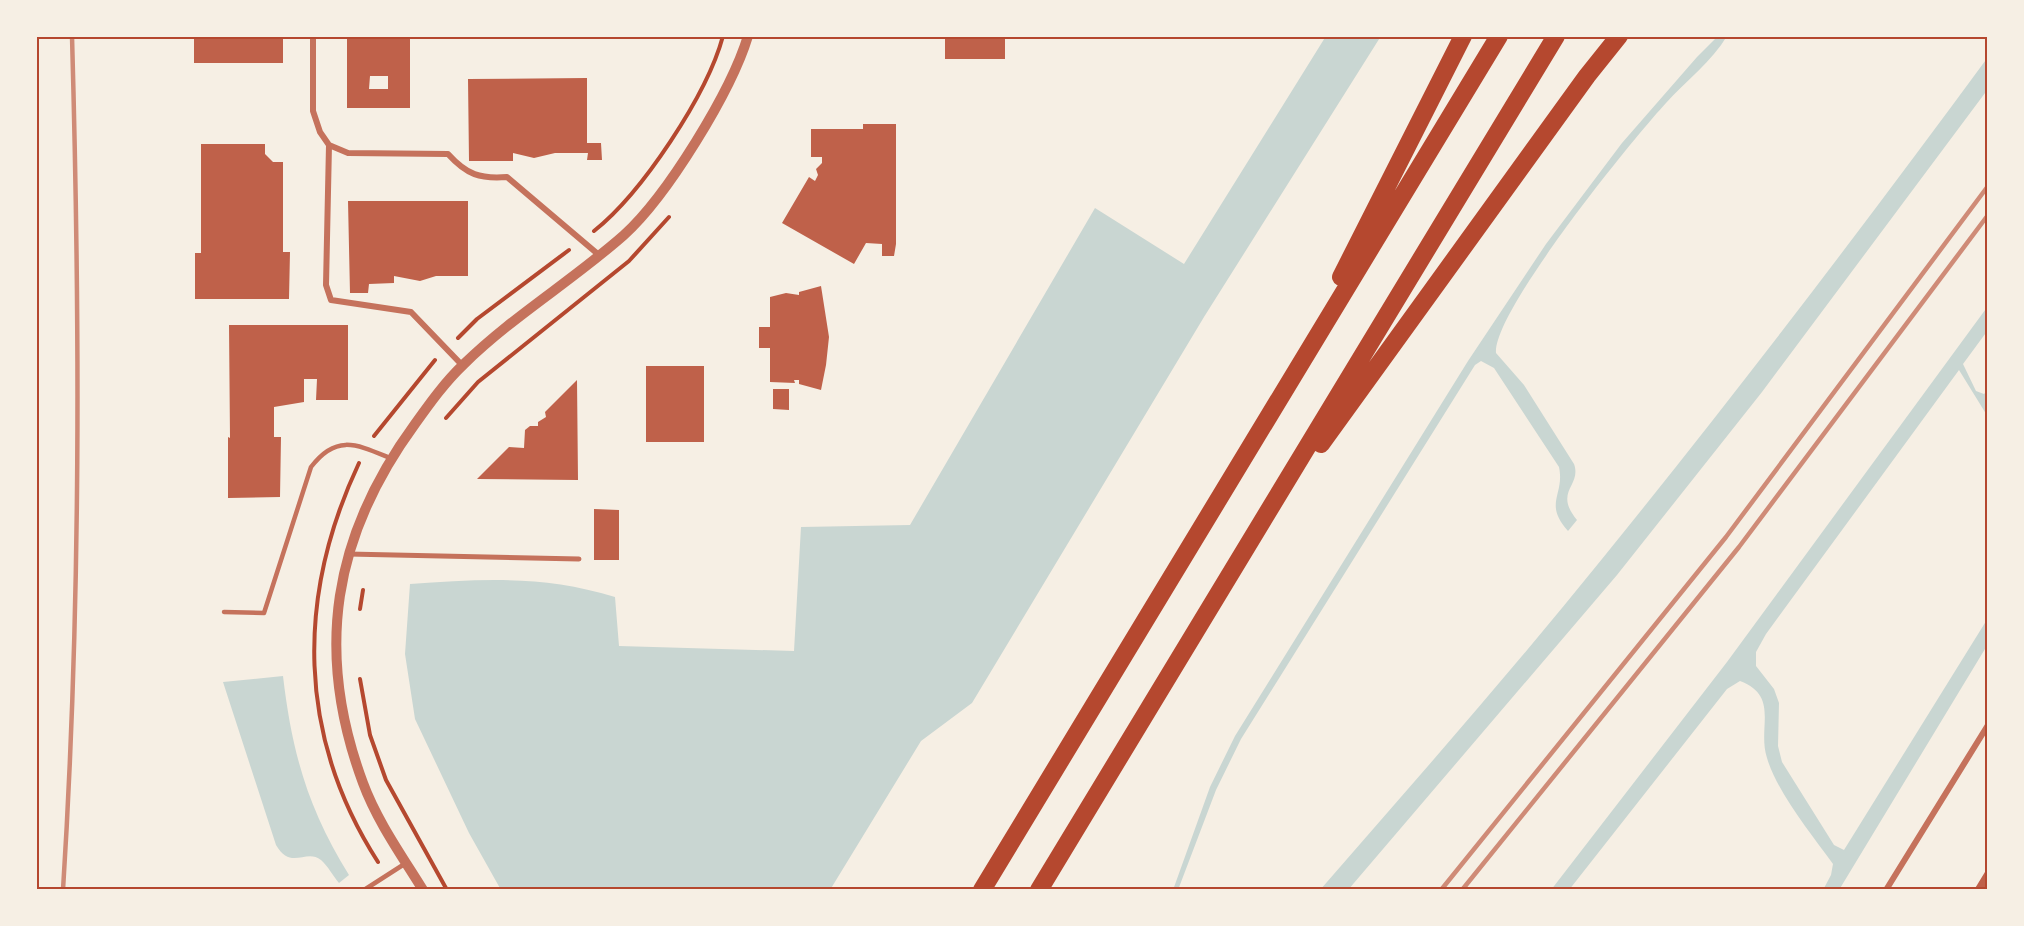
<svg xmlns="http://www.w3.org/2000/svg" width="2024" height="926" font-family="Jost,sans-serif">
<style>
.water{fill:#c9d6d2}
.building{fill:#bf614a;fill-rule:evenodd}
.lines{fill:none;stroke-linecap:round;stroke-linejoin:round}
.path{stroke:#b5482f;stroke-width:4}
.service{stroke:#c5725c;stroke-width:4.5}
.pedestrian{stroke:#c5725c;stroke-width:5}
.minor{stroke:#c5725c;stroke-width:6}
.tertiary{stroke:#c5725c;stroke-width:10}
.motorway{stroke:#b5482f;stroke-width:18}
.rail{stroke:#cf8b77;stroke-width:4.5}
.neatline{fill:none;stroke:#b5482f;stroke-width:2}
</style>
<rect width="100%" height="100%" fill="#f6efe4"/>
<!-- water -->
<path class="water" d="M 1326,36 L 1381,36 L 1204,317 L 972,703 L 921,741 L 830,890 L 501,890 L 469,833 L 415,719 L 405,654 L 410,584 C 483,579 544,575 615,597 L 619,646 L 794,651 L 801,527 L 910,525 L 1095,208 L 1184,264 Z
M 1718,36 L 1727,36 C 1712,61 1686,81 1666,103 C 1632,140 1493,311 1496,353 L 1524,385 L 1574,464 C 1582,486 1553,491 1577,520 L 1568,531 C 1543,503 1565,495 1559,467 L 1494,368 L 1481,361 L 1475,365 L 1241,739 L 1216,790 L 1178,890 L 1173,890 L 1210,787 L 1235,736 L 1468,361 L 1546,244 L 1622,143 L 1697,57 Z
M 1988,57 L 1988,89 L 1762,392 L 1617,575 L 1348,890 L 1320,890 C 1415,781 1511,672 1602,559 C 1735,395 1863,227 1988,57 Z
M 1988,306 L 1988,330 L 1963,364 L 1976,391 L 1984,394 L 1988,390 L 1988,417 L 1959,370 L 1766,634 L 1756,652 L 1756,666 L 1774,689 L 1779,703 L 1778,746 L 1782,762 L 1834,845 L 1844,850 L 1988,618 L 1988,644 L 1839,890 L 1823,890 L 1831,875 L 1833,864 C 1811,834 1777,792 1767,758 C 1757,728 1780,696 1740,681 L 1727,689 L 1569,890 L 1551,890 L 1727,662 Z
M 283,676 C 292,753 308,809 349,875 L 339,883 C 333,876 328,866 321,860 C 306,848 291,871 276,845 L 223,682 Z"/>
<!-- building -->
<path class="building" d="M 194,36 L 283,36 L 283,63 L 194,63 Z
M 347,36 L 410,36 L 410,108 L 347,108 ZM 370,76 L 388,76 L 388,89 L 369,89 Z
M 945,36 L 1005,36 L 1005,59 L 945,59 Z
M 587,78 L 587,143 L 601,143 L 602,160 L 587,160 L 588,153 L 555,153 L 534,158 L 513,153 L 513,161 L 469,161 L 468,79 Z
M 863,124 L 896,124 L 896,244 L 894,256 L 882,256 L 882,244 L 866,243 L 854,264 L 782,223 L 809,177 L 815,181 L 818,175 L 816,169 L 822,163 L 822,157 L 811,157 L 811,129 L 863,129 Z
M 201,144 L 265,144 L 265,154 L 273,162 L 283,162 L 283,252 L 290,252 L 289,299 L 195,299 L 195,253 L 201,253 Z
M 348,201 L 468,201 L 468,276 L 436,276 L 420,281 L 394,276 L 394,283 L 369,284 L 368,293 L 350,293 Z
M 821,286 L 829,337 L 826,365 L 821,390 L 799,384 L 799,380 L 794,380 L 795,383 L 770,382 L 770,348 L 759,348 L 759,327 L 770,327 L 770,297 L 786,293 L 799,295 L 799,292 Z
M 229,325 L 348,325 L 348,400 L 316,400 L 317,379 L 304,379 L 304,402 L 274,407 L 274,437 L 281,437 L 280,497 L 228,498 L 228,437 L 230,438 Z
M 646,366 L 704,366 L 704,442 L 646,442 Z
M 577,380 L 578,480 L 477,479 L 509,447 L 524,448 L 525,430 L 530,426 L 538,426 L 538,422 L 546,417 L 545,412 Z
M 773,389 L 789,389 L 789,410 L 773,409 Z
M 594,509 L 619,510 L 619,560 L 594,560 Z
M 1988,867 L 1988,890 L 1974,890 Z"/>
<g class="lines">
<!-- path -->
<path class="path" d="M 594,231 C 642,193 707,95 723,36
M 458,338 L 477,319 L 569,250
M 446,418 L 478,382 L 629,261 L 669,217
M 374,436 L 435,360
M 359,463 C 296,597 297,736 378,862
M 360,609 L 363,590
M 360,679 L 370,735 L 386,780 L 447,890"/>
<!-- service -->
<path class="service" d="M 224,612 L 264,613 L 311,467 C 336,434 356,444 390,458
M 364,890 L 406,863"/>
<!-- pedestrian -->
<path class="pedestrian" d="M 348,554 L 579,559"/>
<!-- minor -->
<path class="minor" d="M 313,36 L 313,111 L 320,132 L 329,145 L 348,153 L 448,154 C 467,175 480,179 507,177 L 599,255
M 329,145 L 326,285 L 331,300 L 411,312 L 462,365
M 1886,890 L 1988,725"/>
<!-- tertiary -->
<path class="tertiary" d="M 423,890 C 402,856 377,821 363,783 C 314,651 333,536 415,424 C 430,403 445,382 464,364 C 513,316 572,281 624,235 C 667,196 731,92 748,36"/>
<!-- motorway -->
<path class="motorway" d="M 1341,277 L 1463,36
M 1321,444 L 1587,76 L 1619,36
M 982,890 L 1499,36
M 1039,890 L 1556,36"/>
<!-- rail -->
<path class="rail" d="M 63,890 C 81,606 80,320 72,36
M 1441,890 L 1726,537 L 1988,186
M 1462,890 L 1739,547 L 1988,215"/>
</g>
<!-- border -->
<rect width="2024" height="926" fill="none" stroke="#f6efe4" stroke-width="75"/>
<rect x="38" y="38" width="1948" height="850" class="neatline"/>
</svg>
